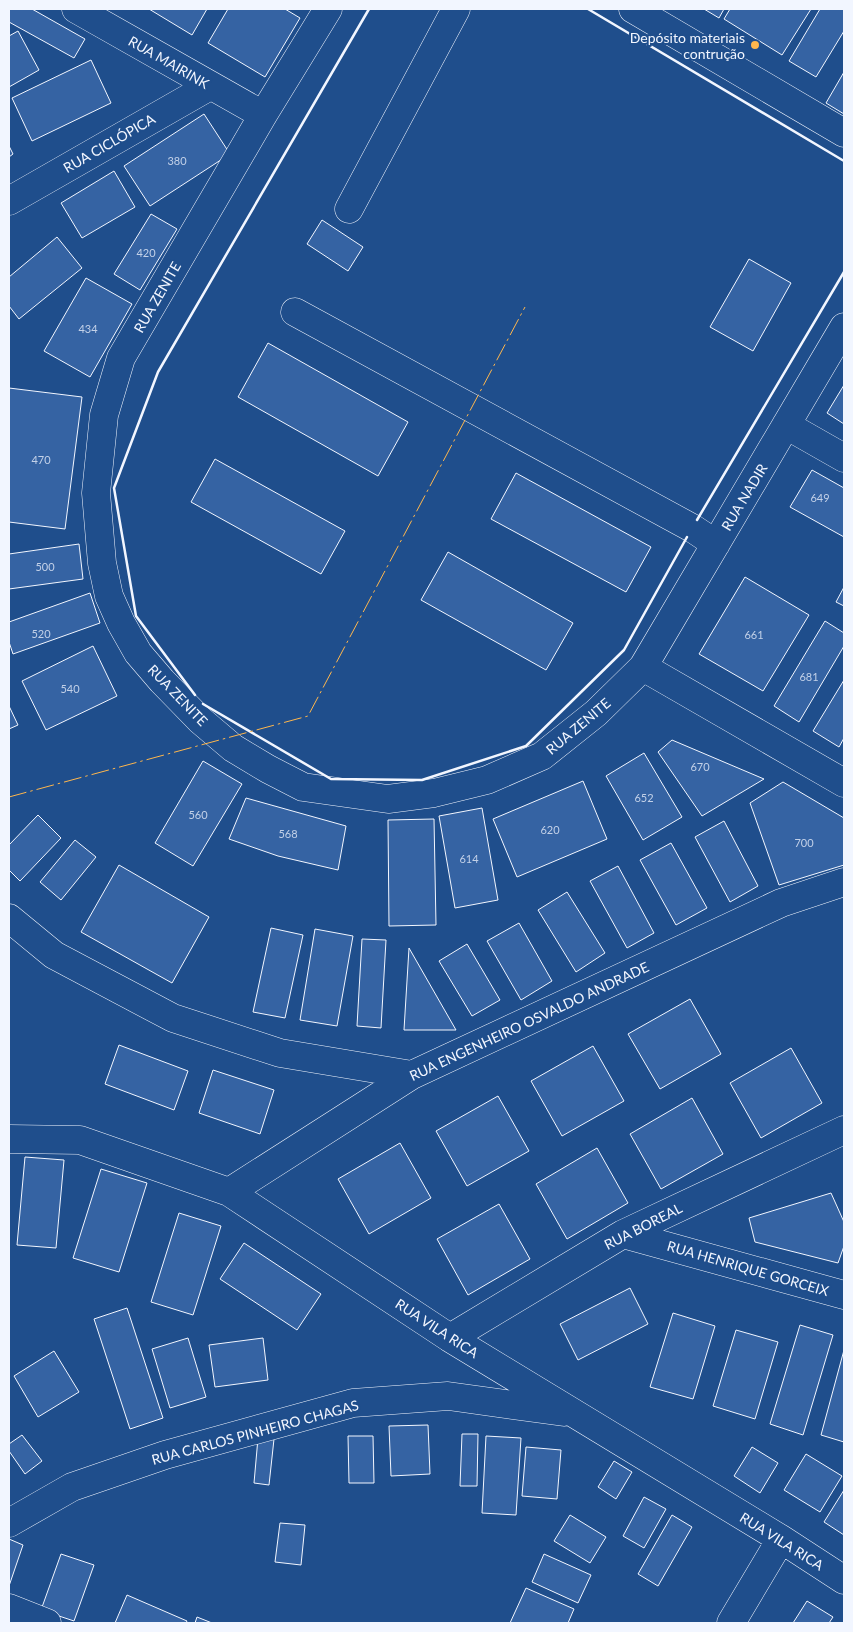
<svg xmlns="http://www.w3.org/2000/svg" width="853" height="1632" font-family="Lato,sans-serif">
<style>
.building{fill:#3563a3;stroke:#f2f6ff}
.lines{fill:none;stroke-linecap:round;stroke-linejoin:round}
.minor-casing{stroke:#f2f6ff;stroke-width:29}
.minor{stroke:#1f4e8c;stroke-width:28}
.wall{stroke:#f2f6ff;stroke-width:2.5}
.power{stroke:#ffb74d;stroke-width:1;stroke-dasharray:18 4 2.5 4;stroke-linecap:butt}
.poi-dot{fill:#ffb74d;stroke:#1f4e8c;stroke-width:2}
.labels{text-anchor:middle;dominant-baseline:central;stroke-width:4;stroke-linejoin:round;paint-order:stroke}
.number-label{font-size:11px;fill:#c3d1e8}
.poi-label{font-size:14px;fill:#f2f6ff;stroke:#1f4e8c;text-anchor:end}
.street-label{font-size:14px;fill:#f2f6ff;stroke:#1f4e8c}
</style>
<rect width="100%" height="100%" fill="#1f4e8c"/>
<!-- building -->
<path class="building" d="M 9,9 L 32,9 L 85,39 L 74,58 L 9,22 Z
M 149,9 L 207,9 L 192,35 Z
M 228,9 L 285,9 L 300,18 L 265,77 L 208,43 Z
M 704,9 L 724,9 L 719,18 Z
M 730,9 L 811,9 L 782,55 L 724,19 Z
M 820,9 L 844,9 L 844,31 L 816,77 L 789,61 Z
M 18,31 L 39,70 L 9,87 L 9,36 Z
M 91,60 L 111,103 L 32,141 L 12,98 Z
M 844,72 L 844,114 L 826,103 Z
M 204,114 L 230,154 L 150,206 L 124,166 Z
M 9,146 L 13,154 L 9,157 Z
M 114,171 L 135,207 L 82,238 L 61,203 Z
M 151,214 L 177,229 L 140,290 L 114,274 Z
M 322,220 L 363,247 L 348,271 L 307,244 Z
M 57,237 L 82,268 L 19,319 L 9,306 L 9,277 Z
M 749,259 L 791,283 L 753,351 L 710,327 Z
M 86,278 L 132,304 L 90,377 L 44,351 Z
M 268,343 L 408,422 L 378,476 L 238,397 Z
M 844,385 L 844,424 L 827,413 Z
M 9,388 L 82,397 L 65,529 L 9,522 Z
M 215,459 L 345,531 L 321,574 L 191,502 Z
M 812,470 L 844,488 L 844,537 L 790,507 Z
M 516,473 L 651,547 L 626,592 L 491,519 Z
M 79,544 L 83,579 L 9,589 L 9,554 Z
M 448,552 L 573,623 L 546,670 L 421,600 Z
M 745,577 L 809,615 L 763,691 L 699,654 Z
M 844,587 L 844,606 L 836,602 Z
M 90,593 L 100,623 L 13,654 L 9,642 L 9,622 Z
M 825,621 L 844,633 L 844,646 L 799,722 L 774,706 Z
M 93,646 L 117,696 L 46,730 L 22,681 Z
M 844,680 L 844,738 L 839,747 L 813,731 Z
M 9,706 L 18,725 L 9,729 Z
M 672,740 L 764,779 L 702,816 L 658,752 Z
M 644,753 L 682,817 L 643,840 L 606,776 Z
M 203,761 L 242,784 L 193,866 L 155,843 Z
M 583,781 L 607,839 L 517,877 L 493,819 Z
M 783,782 L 844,818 L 844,865 L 779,885 L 750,803 Z
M 246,798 L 346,826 L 338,870 L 278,856 L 229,839 Z
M 482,808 L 498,900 L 455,908 L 439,816 Z
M 38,815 L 61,838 L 20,881 L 9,870 L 9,845 Z
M 434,819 L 436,925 L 389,926 L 388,820 Z
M 724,821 L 758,886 L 730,902 L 695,837 Z
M 75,840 L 96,857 L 61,900 L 40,882 Z
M 671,843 L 707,908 L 676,925 L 640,860 Z
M 119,865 L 209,917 L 172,983 L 81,932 Z
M 618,866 L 654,933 L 627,948 L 590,881 Z
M 567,892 L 605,953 L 576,972 L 538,910 Z
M 519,923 L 552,981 L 521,1000 L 487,941 Z
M 271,928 L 303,935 L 285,1018 L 253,1012 Z
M 315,929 L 353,936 L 337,1026 L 300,1020 Z
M 362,939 L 386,940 L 381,1028 L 357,1026 Z
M 467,944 L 500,1000 L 472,1016 L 439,961 Z
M 409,948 L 456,1030 L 404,1030 Z
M 690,999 L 721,1054 L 660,1089 L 628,1034 Z
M 119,1045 L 188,1071 L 174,1110 L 105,1084 Z
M 593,1046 L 624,1101 L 562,1136 L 531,1081 Z
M 791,1048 L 822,1103 L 761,1138 L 730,1083 Z
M 213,1070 L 274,1090 L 260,1134 L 199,1113 Z
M 498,1096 L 529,1151 L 467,1186 L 436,1131 Z
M 692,1098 L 723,1154 L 661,1189 L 630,1134 Z
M 400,1143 L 431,1198 L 369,1234 L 338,1179 Z
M 597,1148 L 628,1203 L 567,1239 L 536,1184 Z
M 25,1157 L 64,1160 L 56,1248 L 17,1245 Z
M 101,1169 L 147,1183 L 119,1272 L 73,1258 Z
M 831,1193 L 844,1222 L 844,1246 L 838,1263 L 755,1242 L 749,1218 Z
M 499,1204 L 530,1259 L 468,1295 L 437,1239 Z
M 179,1213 L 221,1226 L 193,1315 L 151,1302 Z
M 244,1243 L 321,1294 L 297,1330 L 220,1279 Z
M 630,1288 L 648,1324 L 578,1360 L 560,1324 Z
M 127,1308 L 163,1418 L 130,1429 L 94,1319 Z
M 673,1313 L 715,1326 L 693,1399 L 650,1387 Z
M 800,1325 L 833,1335 L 803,1435 L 770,1424 Z
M 736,1330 L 778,1342 L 755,1419 L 713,1406 Z
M 188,1338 L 206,1397 L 170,1408 L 152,1349 Z
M 263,1338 L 268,1380 L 215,1387 L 209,1345 Z
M 844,1350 L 844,1442 L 821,1435 Z
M 54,1351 L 79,1392 L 38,1417 L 14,1376 Z
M 428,1425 L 430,1474 L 391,1476 L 389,1426 Z
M 462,1434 L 478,1434 L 477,1486 L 460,1486 Z
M 22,1435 L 42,1461 L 25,1474 L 9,1451 L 9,1444 Z
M 348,1436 L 373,1436 L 374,1483 L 349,1483 Z
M 486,1436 L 521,1438 L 516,1515 L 482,1513 Z
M 258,1438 L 274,1439 L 269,1485 L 254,1483 Z
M 526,1447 L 561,1450 L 557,1499 L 522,1496 Z
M 752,1447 L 778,1463 L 760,1493 L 734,1476 Z
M 806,1454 L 842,1476 L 820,1512 L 784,1490 Z
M 614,1461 L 632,1472 L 616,1499 L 598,1487 Z
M 844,1490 L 844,1535 L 824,1522 Z
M 644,1497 L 666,1509 L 644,1548 L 623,1536 Z
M 570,1515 L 606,1537 L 590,1563 L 554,1541 Z
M 672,1515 L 692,1527 L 658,1586 L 638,1574 Z
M 280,1523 L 305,1525 L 301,1565 L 275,1562 Z
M 9,1539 L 23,1545 L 9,1586 Z
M 61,1554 L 94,1565 L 74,1621 L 41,1610 Z
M 544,1554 L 591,1575 L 578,1603 L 532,1582 Z
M 526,1588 L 574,1609 L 568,1623 L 510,1623 Z
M 127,1595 L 187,1621 L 186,1623 L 115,1623 Z
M 807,1601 L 833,1617 L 829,1623 L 793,1623 Z
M 197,1617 L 212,1623 L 195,1623 Z"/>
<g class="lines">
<!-- minor casing -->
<g class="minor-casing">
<path id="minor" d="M 76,9 L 263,115
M 328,9 L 263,115 L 121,358 L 104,415 L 96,493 L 102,563 L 109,596 L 121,623 L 138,653 L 162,681 L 200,720 L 233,748 L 268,769 L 303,787 L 388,799 L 434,793 L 487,780 L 542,756 L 596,713 L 643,667 L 844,783
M 633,9 L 844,133
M 9,201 L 210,86
M 349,209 L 456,9
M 295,312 L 692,528 L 716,544
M 786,425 L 844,458
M 643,667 L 844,327
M 9,918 L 54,955 L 173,1018 L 280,1053 L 412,1075
M 9,1139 L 80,1140 L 229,1192 L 450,1338 L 781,1539 L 844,1580
M 229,1192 L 412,1075 L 781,903 L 844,882
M 623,1234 L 844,1295
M 450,1338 L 623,1234 L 844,1130
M 9,1523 L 72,1487 L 165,1455 L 353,1403 L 448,1396 L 564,1412
M 9,1608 L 47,1623
M 731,1623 L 781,1539"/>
</g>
<!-- minor -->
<use href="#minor" class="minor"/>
<!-- wall -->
<path class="wall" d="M 588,9 L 844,161
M 697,520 L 844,272
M 195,695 L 136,616 L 114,488 L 158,372 L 369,9
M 203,704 L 331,779 L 422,780 L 526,746 L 624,650 L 687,537"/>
<!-- power -->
<path class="power" d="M 9,797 L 308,716 L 525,307"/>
</g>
<!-- markers -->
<circle class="poi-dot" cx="755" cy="45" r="5"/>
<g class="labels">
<!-- number labels -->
<g class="number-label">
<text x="177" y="160">380</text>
<text x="146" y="252">420</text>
<text x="88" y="328">434</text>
<text x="41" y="459">470</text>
<text x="820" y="497">649</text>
<text x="45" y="566">500</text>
<text x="41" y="633">520</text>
<text x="754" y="634">661</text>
<text x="809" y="676">681</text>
<text x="70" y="688">540</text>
<text x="700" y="766">670</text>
<text x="644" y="797">652</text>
<text x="198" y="814">560</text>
<text x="550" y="829">620</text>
<text x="288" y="833">568</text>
<text x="804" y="842">700</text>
<text x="469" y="858">614</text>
</g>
<!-- poi labels -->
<g class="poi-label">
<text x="745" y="37">Depósito materiais<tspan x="745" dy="16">contrução</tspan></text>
</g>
<!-- street labels -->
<g class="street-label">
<text transform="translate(169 62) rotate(30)">RUA MAIRINK</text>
<text transform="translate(109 143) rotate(-30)">RUA CICLÓPICA</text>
<text transform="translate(157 297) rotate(-60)">RUA ZENITE</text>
<text transform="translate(744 497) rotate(-59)">RUA NADIR</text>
<text transform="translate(178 695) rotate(46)">RUA ZENITE</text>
<text transform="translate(578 726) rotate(-40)">RUA ZENITE</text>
<text transform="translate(529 1021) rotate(-25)">RUA ENGENHEIRO OSVALDO ANDRADE</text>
<text transform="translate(643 1226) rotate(-27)">RUA BOREAL</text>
<text transform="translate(748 1268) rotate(16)">RUA HENRIQUE GORCEIX</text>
<text transform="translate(437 1328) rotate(33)">RUA VILA RICA</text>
<text transform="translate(255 1432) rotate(-15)">RUA CARLOS PINHEIRO CHAGAS</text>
<text transform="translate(782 1541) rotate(32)">RUA VILA RICA</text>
</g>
</g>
<!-- border -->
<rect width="853" height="1632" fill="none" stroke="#f2f6ff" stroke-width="20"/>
</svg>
